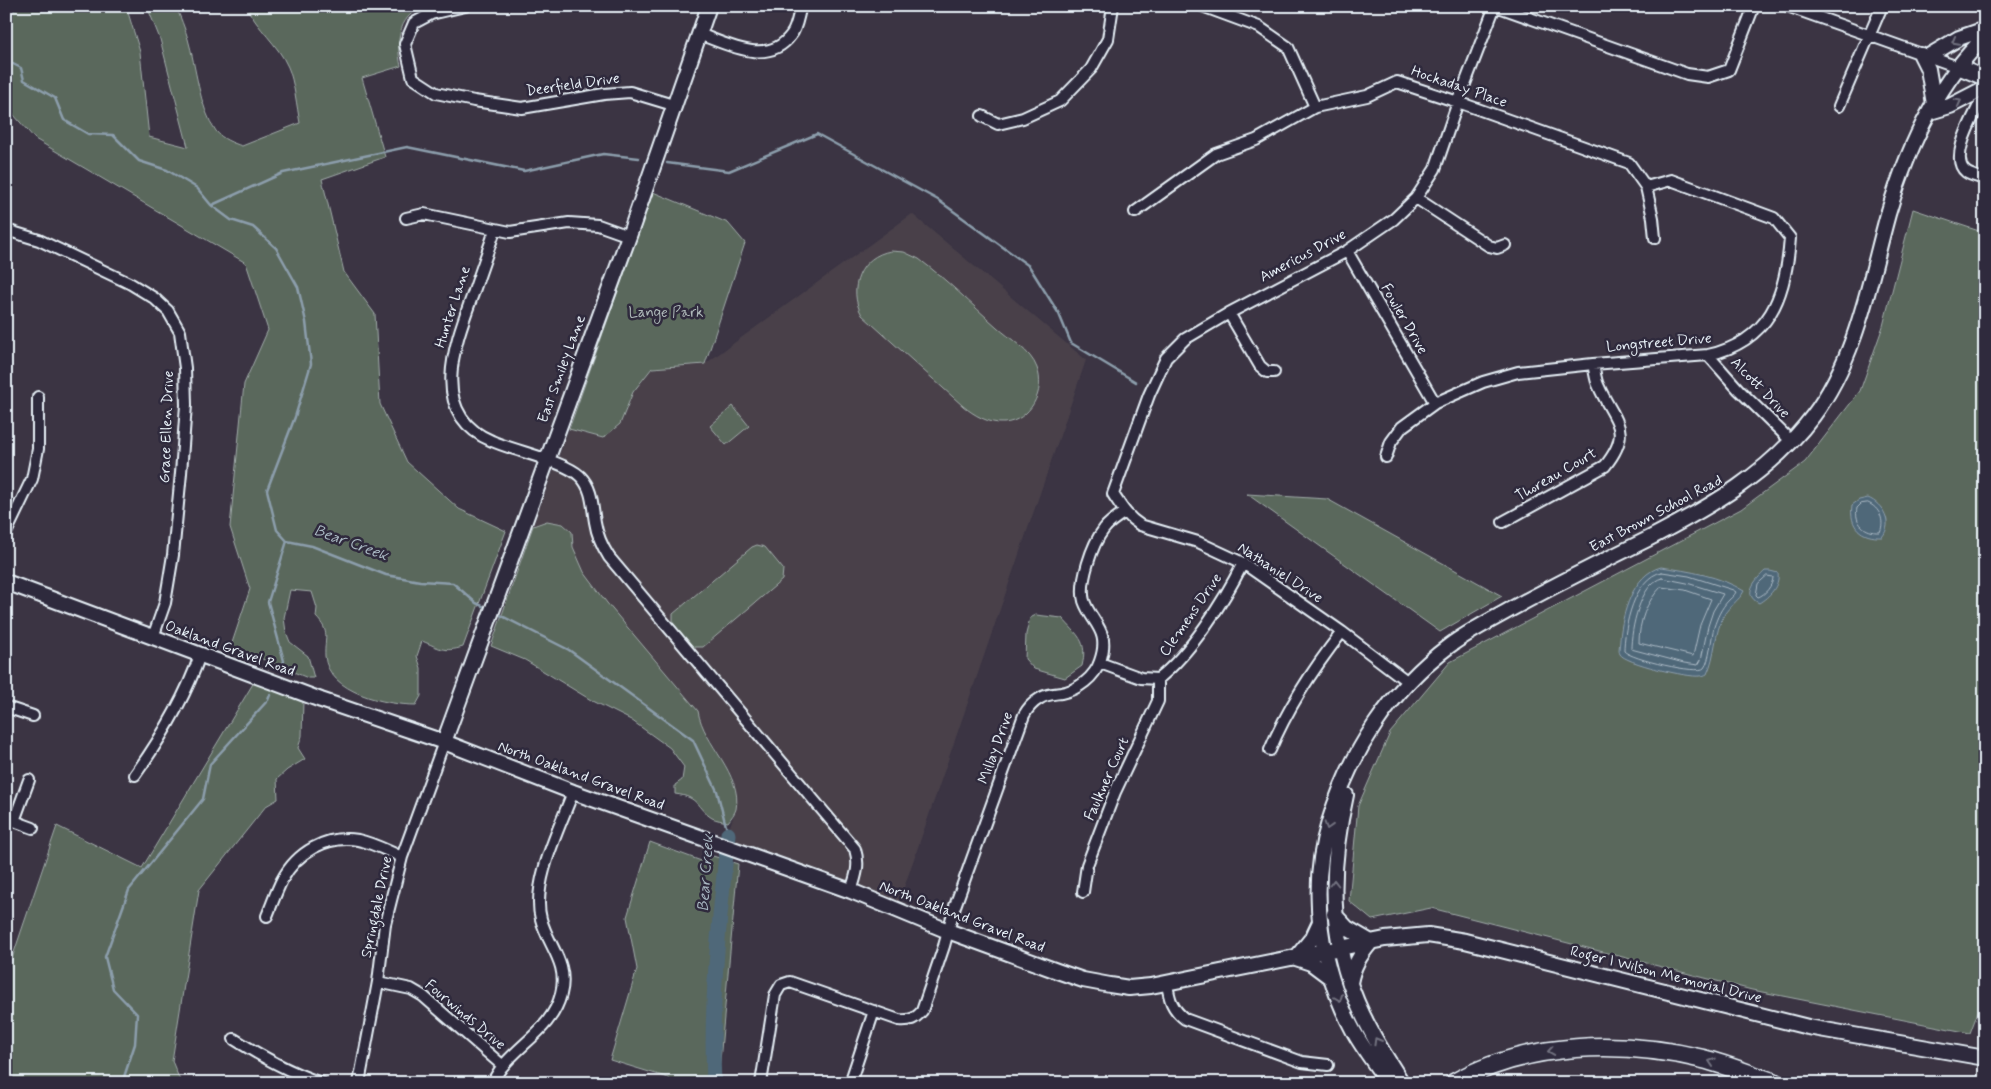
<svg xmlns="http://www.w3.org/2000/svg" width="1991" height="1089" font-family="Mynerve,sans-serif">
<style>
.built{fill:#49414a}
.green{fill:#5a675c;stroke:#a1acaa}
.water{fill:#4f6779;stroke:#8c9eac}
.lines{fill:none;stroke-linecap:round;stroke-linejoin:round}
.shore{stroke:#abbac5;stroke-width:1}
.stream{stroke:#8c9eac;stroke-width:2.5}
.river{stroke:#4f6779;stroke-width:15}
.street-casing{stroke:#e8f1f8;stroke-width:14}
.secondary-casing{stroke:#e8f1f8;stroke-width:18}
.highway-casing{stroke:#e8f1f8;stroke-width:21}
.street{stroke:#2f2a3d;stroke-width:10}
.secondary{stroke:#2f2a3d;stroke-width:14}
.highway{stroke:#2f2a3d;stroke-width:18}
.oneway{stroke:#70707e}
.labels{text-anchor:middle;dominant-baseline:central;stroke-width:5;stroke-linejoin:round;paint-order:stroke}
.street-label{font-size:15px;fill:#e8f1f8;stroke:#2f2a3d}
.park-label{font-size:15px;fill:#afbaba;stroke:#2f2a3d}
.water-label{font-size:16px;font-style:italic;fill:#abbac5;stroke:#2f2a3d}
</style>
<rect width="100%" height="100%" fill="#3b3443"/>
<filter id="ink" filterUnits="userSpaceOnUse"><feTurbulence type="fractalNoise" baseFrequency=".02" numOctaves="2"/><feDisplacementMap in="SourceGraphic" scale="10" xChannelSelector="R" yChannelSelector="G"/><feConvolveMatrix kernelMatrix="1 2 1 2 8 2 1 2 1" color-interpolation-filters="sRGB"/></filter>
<g filter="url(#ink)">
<!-- built -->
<path class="built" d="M 912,214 L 1086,360 L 898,905 L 726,838 L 736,809 L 733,778 L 700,722 L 698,711 L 607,603 L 584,572 L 573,547 L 571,532 L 563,524 L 547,521 L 533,526 L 569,429 L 603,438 L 620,424 L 633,392 L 652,368 L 705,364 Z"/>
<!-- green -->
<path class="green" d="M 6,6 L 126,6 L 140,52 L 149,137 L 188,147 L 160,39 L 147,6 L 176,6 C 180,17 185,28 188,39 C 196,66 199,108 216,131 C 222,139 233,143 242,146 L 300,123 C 297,108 294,80 288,67 C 278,44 257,29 246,6 L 429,6 C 399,11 395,41 401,66 L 362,78 L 385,157 L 322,179 L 344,272 L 375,314 L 380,404 L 407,462 L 459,509 L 506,531 L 463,647 C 443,653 440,648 422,641 L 417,656 L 421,668 L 421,696 L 416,705 C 387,705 328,693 325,656 C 324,638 331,632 316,617 L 317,608 L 312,592 L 290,590 L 284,618 L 286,632 L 290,642 L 308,656 L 314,678 L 308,678 L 231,646 L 250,589 L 230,527 L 244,384 L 268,330 L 246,263 L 35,139 L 6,106 Z
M 653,192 L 728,223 L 745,243 L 705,364 L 652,368 L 633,392 L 620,424 L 603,438 L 569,429 Z
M 1913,209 L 1985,233 L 1985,993 L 1970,1033 L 1752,990 L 1431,908 L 1372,920 L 1349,901 L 1358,806 L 1390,733 L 1450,662 L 1741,509 L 1805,462 L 1860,391 L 1883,326 Z
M 891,251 L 904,252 L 919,259 C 947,280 971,304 997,327 C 1010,339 1031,351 1037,368 C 1046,391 1030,421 1004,423 C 989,424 974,415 963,406 L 862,315 C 847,289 860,256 891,251 Z
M 733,406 L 749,426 L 726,445 L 710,426 Z
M 1247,494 L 1327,499 L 1502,596 L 1440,632 Z
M 547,521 L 563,524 L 572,532 L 573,547 L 584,572 L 607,603 L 698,711 C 703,744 743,774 736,809 C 735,813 731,818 728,822 C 723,821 716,820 712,818 C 695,807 700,797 675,794 L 675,785 L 682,780 L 684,767 L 670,748 L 631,720 L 591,700 L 525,660 L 491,646 L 533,526 Z
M 757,545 L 765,547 L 783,569 L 782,580 L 703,647 L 694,647 L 691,645 L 673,623 L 673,614 L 752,547 Z
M 1036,615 L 1062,618 C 1078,636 1088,641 1082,666 L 1065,678 L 1034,669 L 1025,659 L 1026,634 L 1030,618 Z
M 254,682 L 303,701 L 302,736 L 298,748 L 305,759 L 287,770 L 277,779 L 278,799 L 266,806 L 199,890 L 172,1061 L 181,1083 L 6,1083 L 6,976 L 57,826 L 142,868 Z
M 650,842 L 704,862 L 713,856 L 738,864 L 718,1083 L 672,1083 L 669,1078 L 610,1060 L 637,969 L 627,917 Z"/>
<!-- water -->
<path class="water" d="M 1868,498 C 1883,504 1894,523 1882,537 C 1861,538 1849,527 1852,505 L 1859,500 Z
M 1661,567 C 1689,571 1720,576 1744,591 C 1739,601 1729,606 1724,615 C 1714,633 1716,655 1707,674 C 1705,675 1703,676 1700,676 C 1689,678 1624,663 1620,654 C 1618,650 1620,644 1620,639 C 1622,614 1633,574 1661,567 Z
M 1765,571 L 1770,571 L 1778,573 C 1780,586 1769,597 1759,603 C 1742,595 1755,580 1765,571 Z"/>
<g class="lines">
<!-- shore -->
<path class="shore" d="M 1868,503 C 1880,508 1885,521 1880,532 C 1865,533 1854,523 1857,508 L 1861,504 Z
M 1662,572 L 1689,576 L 1733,590 L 1736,592 C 1734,596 1732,597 1729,600 C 1721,608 1717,618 1714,627 C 1711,638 1710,661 1704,668 C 1699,675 1630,659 1624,651 C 1624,628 1634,577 1662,572 Z
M 1767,576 L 1773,577 C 1773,585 1765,595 1758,597 L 1756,595 L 1758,584 Z
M 1662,578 L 1687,583 L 1723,594 L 1713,611 L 1708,626 L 1701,660 L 1698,665 L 1684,663 L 1631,649 C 1631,630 1640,583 1662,578 Z
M 1661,587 L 1685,590 L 1711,599 L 1700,625 L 1693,656 L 1639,643 C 1639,622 1646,602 1661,587 Z"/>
<!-- stream -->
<path class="stream" d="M 6,15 L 18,6
M 6,58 L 13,64 L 21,68 L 24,80 L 55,98 L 64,120 L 88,134 L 113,135 L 139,161 L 167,170 L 197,188 L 211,205 L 231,220 L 253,227 L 276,248 L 298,287 L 306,322 L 311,364 L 295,417 L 267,490 L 277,530 L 287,541 L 312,546 L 386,575 L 420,581 L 453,583 L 476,603 L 489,609
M 667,163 L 729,171 L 817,134 L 938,200 L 1029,266 L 1059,314 L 1071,343 L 1136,382
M 212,205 L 283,173 L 407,147 L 524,171 L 603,154 L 639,158
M 496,613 L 569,650 L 693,740 L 717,791 L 728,834
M 282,666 L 284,661 L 268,602 L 287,541
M 122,1083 L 135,1044 L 137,1014 L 113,989 L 105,957 L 129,890 L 203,799 L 210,764 L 268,700 L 270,695"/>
<!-- river -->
<path class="river" d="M 714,1083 C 710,999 720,917 728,834"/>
<!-- street casing -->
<g class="street-casing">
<path id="street" d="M 465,6 L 431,14 L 414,23 L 405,44 L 413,78 L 436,93 L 474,101 L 522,108 L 604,94 L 630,92 L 673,105
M 1202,6 L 1259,27 L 1288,47 L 1315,107
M 1496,6 L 1687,74 L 1708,77 L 1729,70 L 1754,6
M 1787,6 L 1958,67
M 699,34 C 727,44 768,67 791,35 C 797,28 798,15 801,6
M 1985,102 L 1979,105 C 1972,120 1949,159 1966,172 C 1971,176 1979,177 1985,179
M 1839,106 L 1882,6
M 982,116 L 998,124 L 1023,118 L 1060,101 L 1091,69 L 1108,39 L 1113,6
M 1416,198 L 1489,246 L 1497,248 L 1505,245
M 1135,212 L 1216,154 L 1256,140 L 1315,107 L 1367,96 L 1397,82 L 1458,102 L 1629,163 L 1646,187 L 1653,218 L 1655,238
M 406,218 L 424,214 L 510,232 L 569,223 L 598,225 L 629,236
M 6,230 L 39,240 L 131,284 L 154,298 L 168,311 L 180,332 L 185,368 L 186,405 L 181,473 L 173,555 L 165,603 L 153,637
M 495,230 C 488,251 480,273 473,294 C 455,343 427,414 492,441 C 514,451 564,461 580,476 C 593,489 592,505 595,522 C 597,535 602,546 609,557 L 855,849 C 860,865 856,876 851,891
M 1347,251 L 1435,403
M 1229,313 L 1260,366 L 1267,372 L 1274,372
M 1708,355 L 1739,390 L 1792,442
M 1386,457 L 1391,442 L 1402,427 L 1435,403 L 1483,382 L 1518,372 L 1593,364 L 1708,355 C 1770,341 1786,296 1790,238 L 1774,218 L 1671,180 L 1646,187
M 1503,522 L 1605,466 C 1634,430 1614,421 1599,387 C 1595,380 1595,371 1593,364
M 6,533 L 32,479 L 38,449 L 38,397
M 1100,663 L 1141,678 L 1158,679 C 1191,653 1224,601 1243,563
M 1408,682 L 1342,632 L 1243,563 L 1198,542 L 1140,525 C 1127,517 1121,506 1113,494 L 1149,395 L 1166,358 L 1185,339 L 1229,313 L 1347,251 L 1394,219 L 1416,198 L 1435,169 L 1458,102 L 1495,6
M 6,707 L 33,716
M 1270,750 C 1288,707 1313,669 1342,632
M 135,775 C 162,737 185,699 200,655
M 6,818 L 33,828
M 14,821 L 29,780
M 1083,892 L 1087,865 L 1115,792 L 1158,701 L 1158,679
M 267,916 C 272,904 276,892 282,880 C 297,852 326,835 358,840 C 373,843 388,851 402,857
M 378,982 L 411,989 L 423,996 L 503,1066
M 1167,983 C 1169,999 1172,1009 1185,1019 L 1302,1062 L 1328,1065
M 234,1039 C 261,1056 290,1073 322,1083
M 359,1083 L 378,982 L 385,924 L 402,857 L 444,742
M 492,1083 C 495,1078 498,1072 502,1067 C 522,1042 553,1027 561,994 C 569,963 548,946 541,919 C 531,883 560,827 573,792
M 761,1083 L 775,995 L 781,985 L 790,982 L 899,1020 C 910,1021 915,1019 922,1011 L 944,946 L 955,906 L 1024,715 C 1028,708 1032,703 1039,699 C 1046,694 1053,694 1061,693 C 1078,690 1095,677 1100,661 C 1111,630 1092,624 1084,601 C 1079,583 1092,544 1104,529 C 1109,522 1117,517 1125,512
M 850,1083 L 874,1011"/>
</g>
<!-- secondary casing -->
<g class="secondary-casing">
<path id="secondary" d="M 1921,55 L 1928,69 L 1934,104
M 1927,57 L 1959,38 L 1985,29
M 1958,67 L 1985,78
M 1930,112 L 1950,106 L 1985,88
M 6,582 L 321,700 L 444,742 L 573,792 L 851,891 L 948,931 L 1057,971 L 1083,980 L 1110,985 L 1129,988 L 1151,986 L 1385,939 L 1428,935 L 1465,941 L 1808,1027 L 1985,1058
M 444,742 L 629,236 L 709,6
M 1346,795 C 1327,878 1329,955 1371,1031 C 1380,1049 1392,1066 1402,1083
M 1334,914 L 1347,928 L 1371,942 C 1360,955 1353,966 1350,983
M 1320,922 L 1313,937 L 1296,958 L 1311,963 L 1331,978
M 1388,1083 C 1377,1066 1364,1050 1354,1032 C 1320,969 1308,891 1329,822 C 1350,753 1391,689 1449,646 C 1469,631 1492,620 1513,608 C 1557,584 1601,562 1646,540 C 1710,507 1769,474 1813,416 C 1857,357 1869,283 1888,214 C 1907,150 1936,84 1985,37"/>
</g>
<!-- highway casing -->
<g class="highway-casing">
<path id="highway" d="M 1454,1083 C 1528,1041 1622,1040 1703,1059 C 1727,1065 1751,1075 1775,1083"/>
</g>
<!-- street -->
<use href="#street" class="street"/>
<!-- secondary -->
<use href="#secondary" class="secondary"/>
<!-- highway -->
<use href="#highway" class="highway"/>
</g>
<!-- one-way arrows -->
<defs><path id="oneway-chevron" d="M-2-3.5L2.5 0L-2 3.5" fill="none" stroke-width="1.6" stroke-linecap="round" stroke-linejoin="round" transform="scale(1.25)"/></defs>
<g class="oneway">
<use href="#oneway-chevron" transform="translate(1955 41) rotate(152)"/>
<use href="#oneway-chevron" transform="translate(1958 102) rotate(-28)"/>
<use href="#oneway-chevron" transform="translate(1328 826) rotate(107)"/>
<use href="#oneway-chevron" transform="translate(1334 883) rotate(-90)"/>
<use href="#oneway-chevron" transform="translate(1339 998) rotate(69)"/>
<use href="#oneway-chevron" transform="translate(1377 1041) rotate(-120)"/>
<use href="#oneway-chevron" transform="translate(1551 1051) rotate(171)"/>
<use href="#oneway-chevron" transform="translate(1712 1062) rotate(-162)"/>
</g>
</g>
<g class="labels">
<!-- street labels -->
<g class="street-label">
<text transform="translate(573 85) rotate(-8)">Deerfield Drive</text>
<text transform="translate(1459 87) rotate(19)">Hockaday Place</text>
<text transform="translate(1303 256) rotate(-28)">Americus Drive</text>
<text transform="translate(453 307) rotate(-72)">Hunter Lane</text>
<text transform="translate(1404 319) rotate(60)">Fowler Drive</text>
<text transform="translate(1659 343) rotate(-5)">Longstreet Drive</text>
<text transform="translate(562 369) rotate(-70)">East Smiley Lane</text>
<text transform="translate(1760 388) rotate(46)">Alcott Drive</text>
<text transform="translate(167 427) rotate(-88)">Grace Ellen Drive</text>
<text transform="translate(1556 475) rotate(-30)">Thoreau Court</text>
<text transform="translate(1656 514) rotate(-28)">East Brown School Road</text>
<text transform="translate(1280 573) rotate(33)">Nathaniel Drive</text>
<text transform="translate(1191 615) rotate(-55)">Clemens Drive</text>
<text transform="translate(230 649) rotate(20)">Oakland Gravel Road</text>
<text transform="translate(996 748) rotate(-70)">Millay Drive</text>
<text transform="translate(581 776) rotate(20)">North Oakland Gravel Road</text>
<text transform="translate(1107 779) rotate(-66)">Faulkner Court</text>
<text transform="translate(377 907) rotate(-78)">Springdale Drive</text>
<text transform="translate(962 917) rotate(21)">North Oakland Gravel Road</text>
<text transform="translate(1666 975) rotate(14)">Roger I Wilson Memorial Drive</text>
<text transform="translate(465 1015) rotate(40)">Fourwinds Drive</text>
</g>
<!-- park labels -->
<g class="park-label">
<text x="666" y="313">Lange Park</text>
</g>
<!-- water labels -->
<g class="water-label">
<text transform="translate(351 543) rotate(20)">Bear Creek</text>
<text transform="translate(706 873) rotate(-86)">Bear Creek</text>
</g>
</g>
<!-- margin -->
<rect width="1991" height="1089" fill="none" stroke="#2f2a3d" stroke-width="25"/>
<rect x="12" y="12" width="1966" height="1064" fill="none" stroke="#e8f1f8" stroke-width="2" filter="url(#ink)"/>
</svg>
